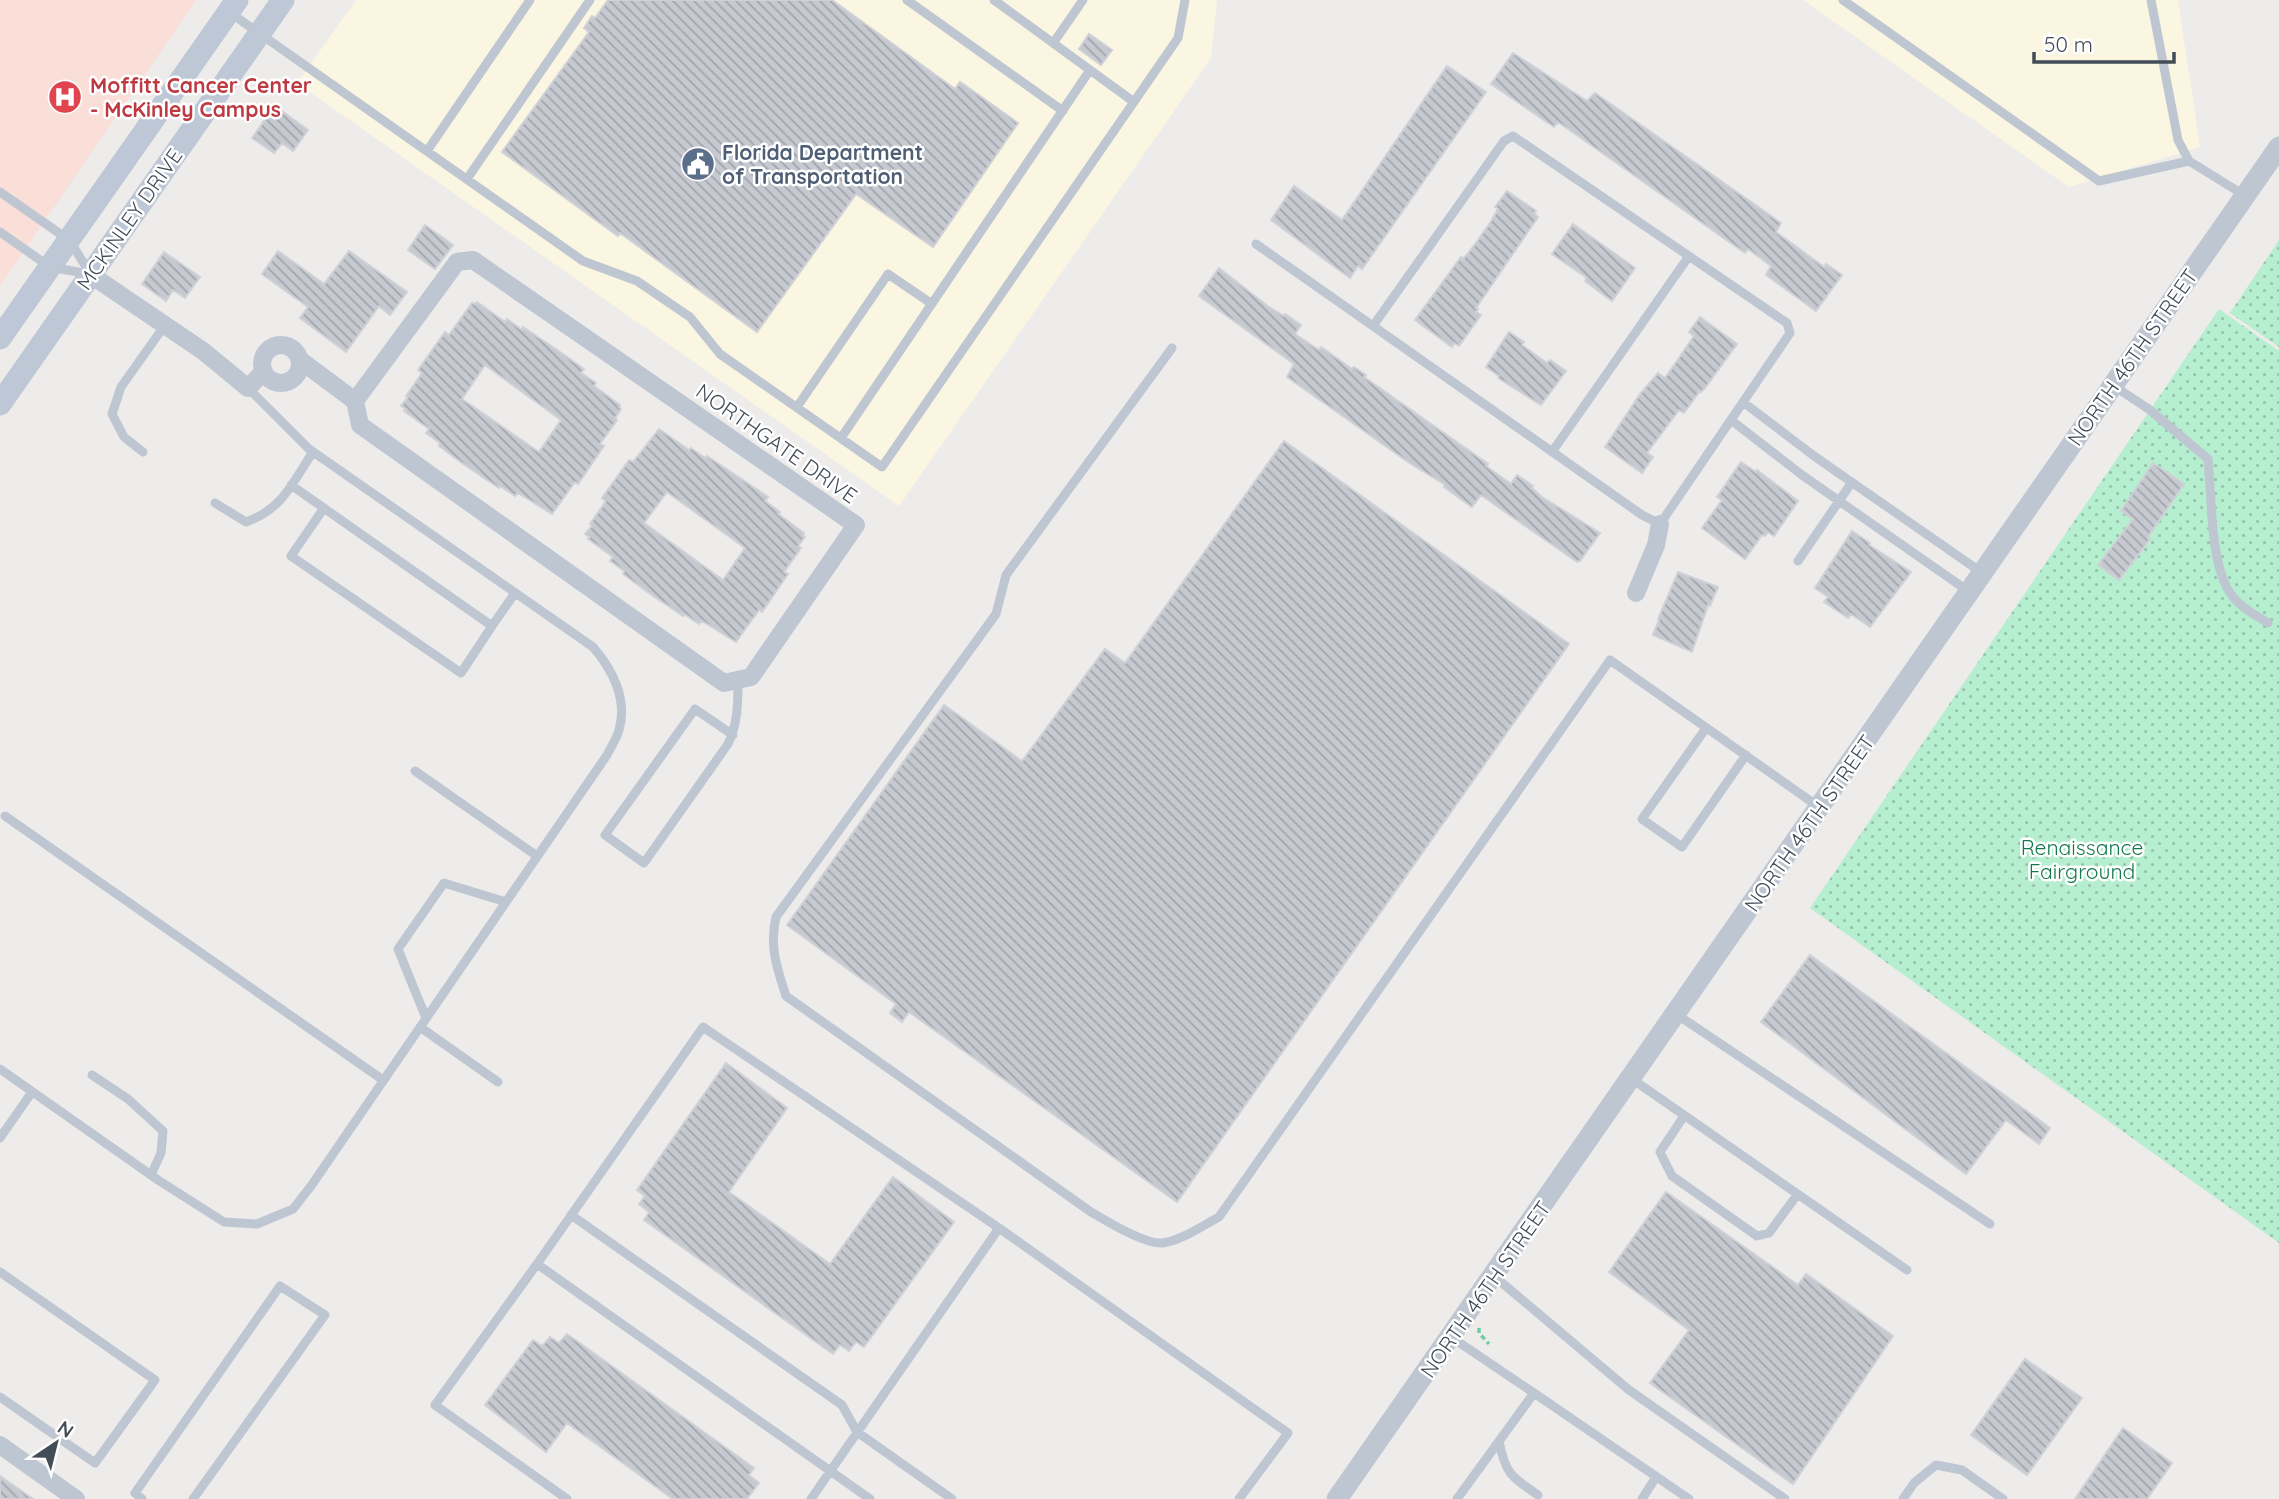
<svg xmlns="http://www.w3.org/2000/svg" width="2279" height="1499" font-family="Quicksand,sans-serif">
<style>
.commercial{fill:#fbf6e1}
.medical{fill:#faded8}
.grass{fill:url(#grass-dots)}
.building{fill:url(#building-back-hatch);stroke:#cfd1d7;stroke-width:2;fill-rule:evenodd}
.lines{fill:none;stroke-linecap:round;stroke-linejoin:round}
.path{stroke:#6ecca5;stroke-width:3.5;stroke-dasharray:5 3.5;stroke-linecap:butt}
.service{stroke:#bec6d1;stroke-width:9}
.minor{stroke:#bec6d1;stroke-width:18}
.tertiary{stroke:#bec6d1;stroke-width:21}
.secondary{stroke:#bdc7d5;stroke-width:23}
.labels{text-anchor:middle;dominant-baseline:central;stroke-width:5;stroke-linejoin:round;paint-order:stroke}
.health-label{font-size:21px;font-weight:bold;fill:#be3a42;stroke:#fff;text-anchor:start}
.service-label{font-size:21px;font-weight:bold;fill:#4e5e75;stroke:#fff;text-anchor:start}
.street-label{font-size:21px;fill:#434d58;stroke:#fff}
.park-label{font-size:21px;fill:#14794e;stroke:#fff}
</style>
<defs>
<pattern id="grass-dots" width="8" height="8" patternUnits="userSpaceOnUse" patternTransform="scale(1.75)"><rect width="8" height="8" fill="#b6eed0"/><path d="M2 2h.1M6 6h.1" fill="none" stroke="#96c3ac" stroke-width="1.8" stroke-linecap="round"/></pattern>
<pattern id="building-back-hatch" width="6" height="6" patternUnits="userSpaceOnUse" patternTransform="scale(1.75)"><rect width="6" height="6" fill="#c7c9d1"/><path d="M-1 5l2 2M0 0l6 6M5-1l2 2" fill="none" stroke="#a3a5ac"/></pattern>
</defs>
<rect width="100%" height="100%" fill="#eeebeb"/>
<!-- commercial -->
<path class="commercial" d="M 356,0 L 1217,0 L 1211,58 L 899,506 L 297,83 Z
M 1803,0 L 2178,0 L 2200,147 L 2069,187 Z"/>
<!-- medical -->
<path class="medical" d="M 0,0 L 196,0 L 0,286 Z"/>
<!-- grass -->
<path class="grass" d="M 2279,240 L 2279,347 L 2230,313 Z
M 2219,309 L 2279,351 L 2279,1243 L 1810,908 Z"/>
<!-- building -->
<path class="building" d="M 608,0 L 832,0 L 955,89 L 960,82 L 1018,123 L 933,247 L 856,194 L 757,332 L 620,233 L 618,236 L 502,152 L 589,32 L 584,28 L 592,16 L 595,18 Z
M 1089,34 L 1112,50 L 1101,65 L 1079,49 Z
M 1513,53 L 1587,101 L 1595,93 L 1781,223 L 1776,232 L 1824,267 L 1826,264 L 1842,275 L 1816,311 L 1766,275 L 1771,266 L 1748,249 L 1745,253 L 1558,122 L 1554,127 L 1491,84 Z
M 1447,66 L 1486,92 L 1362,269 L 1358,266 L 1350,278 L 1271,220 L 1294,186 L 1342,220 Z
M 275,106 L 308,130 L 293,151 L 282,143 L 274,153 L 252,138 Z
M 1507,191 L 1536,211 L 1534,213 L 1538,217 L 1476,308 L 1478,309 L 1476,312 L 1481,315 L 1459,346 L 1454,343 L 1452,347 L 1415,320 L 1461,257 L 1463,259 L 1473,247 L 1490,223 L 1498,209 L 1495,207 Z
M 1573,224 L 1635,268 L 1612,301 L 1585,281 L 1587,278 L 1552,254 Z
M 425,225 L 453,245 L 435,269 L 408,250 Z
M 278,251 L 324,284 L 349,251 L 407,292 L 390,315 L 379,306 L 346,352 L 300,318 L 308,307 L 262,274 Z
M 164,252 L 200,277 L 185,298 L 173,290 L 166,301 L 142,284 Z
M 1219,268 L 1269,307 L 1284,316 L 1285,314 L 1301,325 L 1295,334 L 1319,350 L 1321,347 L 1352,369 L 1354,367 L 1366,375 L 1364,377 L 1488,464 L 1486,466 L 1511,484 L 1517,475 L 1533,486 L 1532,488 L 1542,497 L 1600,533 L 1580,561 L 1577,562 L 1481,495 L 1472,507 L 1444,487 L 1444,484 L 1411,464 L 1287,377 L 1294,364 L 1199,296 Z
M 477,302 L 505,322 L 507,319 L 522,330 L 523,327 L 560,352 L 584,369 L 581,373 L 596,383 L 594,386 L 620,405 L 619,407 L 621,409 L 615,418 L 617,420 L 600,444 L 604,446 L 578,484 L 575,482 L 552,514 L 518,493 L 515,496 L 500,486 L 499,488 L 462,463 L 439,446 L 440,443 L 426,433 L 429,429 L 404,411 L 406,409 L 401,406 L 408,397 L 406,396 L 422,373 L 418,370 L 445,332 L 449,335 L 472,303 L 476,304 ZM 485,365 L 561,420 L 539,452 L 462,399 Z
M 1700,317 L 1737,344 L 1705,388 L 1701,392 L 1700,391 L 1684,413 L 1679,410 L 1647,453 L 1653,457 L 1642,473 L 1605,447 L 1640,394 L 1658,373 L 1665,378 L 1694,336 L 1689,332 Z
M 1509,332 L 1524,342 L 1522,345 L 1547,363 L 1550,360 L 1566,371 L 1541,405 L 1498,378 L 1499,376 L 1486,367 Z
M 659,429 L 689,450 L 691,448 L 705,458 L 707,456 L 768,497 L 765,501 L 780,512 L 778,514 L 804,533 L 803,535 L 805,537 L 798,546 L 801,548 L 784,572 L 788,574 L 762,612 L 759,610 L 736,642 L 702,621 L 699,624 L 684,614 L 683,616 L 646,591 L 623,574 L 624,571 L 610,561 L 613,557 L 588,539 L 590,537 L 585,534 L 592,526 L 590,524 L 606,501 L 602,498 L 629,460 L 633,462 ZM 667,492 L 745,548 L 723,580 L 644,523 Z
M 1284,441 L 1569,644 L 1177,1202 L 909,1012 L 902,1022 L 890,1013 L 896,1004 L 787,925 L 944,705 L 1022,761 L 1105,649 L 1125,663 Z
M 1741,462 L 1756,472 L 1757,470 L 1798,501 L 1774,536 L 1768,532 L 1765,536 L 1762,535 L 1745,559 L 1702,528 L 1722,500 L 1717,497 Z
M 2153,463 L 2184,484 L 2148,537 L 2150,539 L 2119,580 L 2098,565 L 2133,519 L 2121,511 Z
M 1852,531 L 1870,543 L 1869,545 L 1911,572 L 1870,627 L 1851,614 L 1848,618 L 1824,602 L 1828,597 L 1815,588 Z
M 1678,572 L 1718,587 L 1710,606 L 1708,605 L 1692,652 L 1653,635 L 1659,620 L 1658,619 Z
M 1810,955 L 2050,1128 L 2039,1144 L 2006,1120 L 1966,1174 L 1761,1022 Z
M 726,1063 L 787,1108 L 729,1192 L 830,1264 L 893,1177 L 954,1222 L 864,1347 L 856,1342 L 849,1351 L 840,1345 L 833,1354 L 644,1220 L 649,1212 L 639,1204 L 645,1196 L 637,1190 Z
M 1666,1192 L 1798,1285 L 1806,1274 L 1893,1336 L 1793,1484 L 1650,1383 L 1689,1330 L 1609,1272 Z
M 567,1334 L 754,1468 L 749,1475 L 759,1483 L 747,1499 L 673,1499 L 567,1423 L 546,1452 L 485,1405 L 533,1340 L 542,1346 L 550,1337 L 559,1343 Z
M 2025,1359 L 2082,1398 L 2027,1475 L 1971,1435 Z
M 2123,1428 L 2172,1463 L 2147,1499 L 2075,1499 Z
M 0,1476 L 33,1499 L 0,1499 Z"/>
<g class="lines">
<!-- path -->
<path class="path" d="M 1479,1328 L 1479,1333 L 1489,1344"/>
<!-- service -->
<path class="service" d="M 907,0 L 1063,111
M 994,0 L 1134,102
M 1843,0 L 2099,181 L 2189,161 L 2244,195
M 2151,0 L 2178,140 L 2189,161
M 229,12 L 583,261 L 637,281 L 690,317 L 720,354 L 882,467 L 1178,38 L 1185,0
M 1054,42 L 1083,0
M 427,151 L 530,0
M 467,179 L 590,0
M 0,192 L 69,240 L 90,273
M 0,232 L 50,267 L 89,274
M 1256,244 L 1373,326 L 1504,141 L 1513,136 L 1787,323 L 1790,333 L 1660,524 L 1642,515 L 1373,326
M 1172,348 L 1006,575 L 996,614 L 776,917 C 769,946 777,968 786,996 L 1091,1212 C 1107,1221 1145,1245 1163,1243 C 1182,1240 1202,1226 1219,1217 L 1610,660 L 1819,807
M 2114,386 L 2150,410 L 2208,459 C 2212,498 2210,555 2227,588 C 2236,605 2253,614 2268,623
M 1743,402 L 1814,456 L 1981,572
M 797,407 L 888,274 L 932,304
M 1731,420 L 1802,475 L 1968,591
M 841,438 L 1090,70
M 143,452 L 124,437 L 112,414 L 121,387 L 165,325
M 1552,452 L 1689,256
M 291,485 L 492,626 L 515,593
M 215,503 L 246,522 C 283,509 292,483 313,452
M 324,508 L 291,556 L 461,673 L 492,626
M 1798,561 L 1852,482
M 1706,728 L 1642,819 L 1682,847 L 1746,755
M 733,735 L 695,709 L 605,835 L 644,863 L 728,744 C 738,723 738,703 738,680
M 415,771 L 537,856
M 5,816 L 383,1080
M 1676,1014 L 1990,1224
M 426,1018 L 398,949 L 444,883 L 506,902
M 420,1027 L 498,1082
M 0,1069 L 158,1180 L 224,1222 L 257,1224 L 293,1209 L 311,1186 L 607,755 C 611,747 617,738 619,730 C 628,699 612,669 593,647 L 309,449 L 248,388
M 92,1075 L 128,1099 L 163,1131 L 161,1153 L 151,1175
M 1632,1079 L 1907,1270
M 1684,1116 L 1660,1152 L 1672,1176 L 1757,1236 L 1769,1233 L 1797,1195
M 0,1138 L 32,1092
M 571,1215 L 842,1405 L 857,1432 L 952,1499
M 537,1264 L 703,1027 L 999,1228
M 0,1272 L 155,1380 L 95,1463 L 0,1397
M 1494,1276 L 1629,1390 L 1785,1499
M 1451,1337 L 1534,1393 L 1457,1499
M 1534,1393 L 1689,1499
M 1499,1441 C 1505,1473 1511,1477 1538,1495
M 142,1499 L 135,1493 L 280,1286 L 325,1315 L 193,1499
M 567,1499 L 435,1405 L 537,1264 L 870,1499
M 811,1499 L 999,1228 L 1288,1433 L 1239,1499
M 1642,1499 L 1656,1477
M 1903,1499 L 1914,1483 L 1936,1465 L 1962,1470 L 2003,1499"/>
<!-- minor -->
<path class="minor" d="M 91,275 L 203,351 L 248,388 L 264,371
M262 364a19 19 0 1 1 38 0a19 19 0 1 1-38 0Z
M 300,360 L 355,401 L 457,262 L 473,260 L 856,525 L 751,677 L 724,683 L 360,425 L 355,401
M 1636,593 L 1656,545 L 1660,524
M 0,1445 L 76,1499"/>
<!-- tertiary -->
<path class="tertiary" d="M 1337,1499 L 2279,147"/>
<!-- secondary -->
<path class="secondary" d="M 0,338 L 237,0
M 0,404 L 283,0"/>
</g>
<!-- icons -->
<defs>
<g id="hospital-disc" transform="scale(1.75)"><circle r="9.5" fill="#e0444e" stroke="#fff"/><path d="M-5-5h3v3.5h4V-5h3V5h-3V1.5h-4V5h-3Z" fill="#fff"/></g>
<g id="civic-disc" transform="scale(1.75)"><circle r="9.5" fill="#5c6f8a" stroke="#fff"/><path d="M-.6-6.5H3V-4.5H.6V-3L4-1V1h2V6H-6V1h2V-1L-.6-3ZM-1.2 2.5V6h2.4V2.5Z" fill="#fff"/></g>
</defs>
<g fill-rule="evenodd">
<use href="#hospital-disc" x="65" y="97"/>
<use href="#civic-disc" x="698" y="164"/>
</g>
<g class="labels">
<!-- health labels -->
<g class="health-label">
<text x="90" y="85">Moffitt Cancer Center<tspan x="90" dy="24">- McKinley Campus</tspan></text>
</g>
<!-- service labels -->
<g class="service-label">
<text x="722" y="152">Florida Department<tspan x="722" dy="24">of Transportation</tspan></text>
</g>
<!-- street labels -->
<g class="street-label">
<text transform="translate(129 219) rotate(-55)">MCKINLEY DRIVE</text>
<text transform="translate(2132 357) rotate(-55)">NORTH 46TH STREET</text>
<text transform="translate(777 443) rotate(35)">NORTHGATE DRIVE</text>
<text transform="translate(1809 823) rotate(-55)">NORTH 46TH STREET</text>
<text transform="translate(1485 1289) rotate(-55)">NORTH 46TH STREET</text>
</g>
<!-- park labels -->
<g class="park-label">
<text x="2082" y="847">Renaissance<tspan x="2082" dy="24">Fairground</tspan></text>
</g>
</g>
<!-- north arrow -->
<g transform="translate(56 1443) rotate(35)" stroke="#ffffff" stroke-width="5" paint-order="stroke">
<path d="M0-5L12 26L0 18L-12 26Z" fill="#434d58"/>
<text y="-10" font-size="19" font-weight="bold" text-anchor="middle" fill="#434d58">N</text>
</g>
<!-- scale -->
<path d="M2034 52v10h140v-10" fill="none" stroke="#434d58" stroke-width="3.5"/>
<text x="2044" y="52" font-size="21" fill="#434d58" stroke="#ffffff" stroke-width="5" paint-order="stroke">50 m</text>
</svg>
